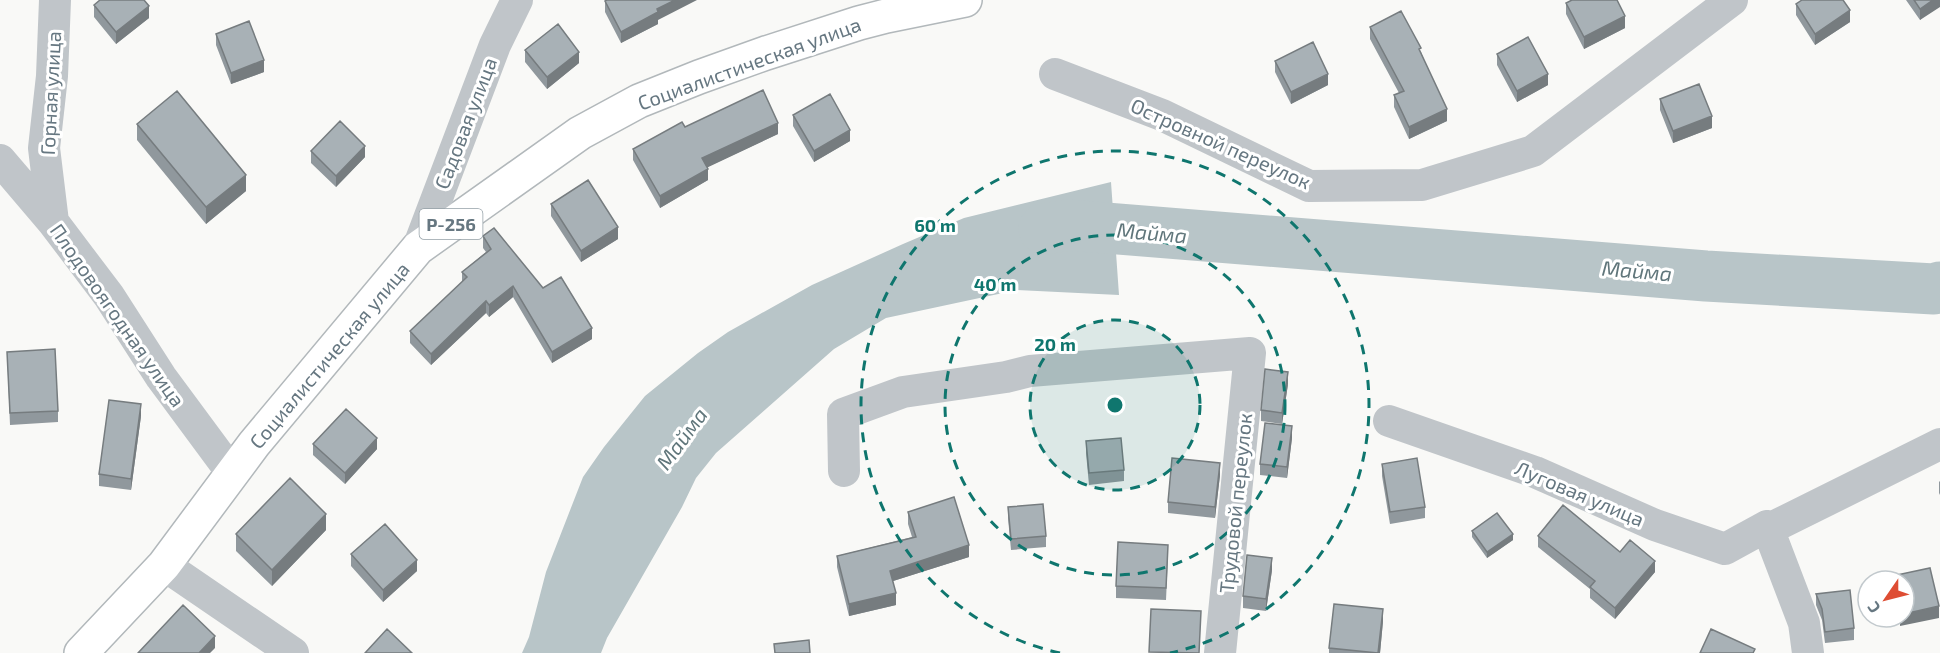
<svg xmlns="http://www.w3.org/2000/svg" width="1940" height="653" font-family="'Exo 2',sans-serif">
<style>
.water{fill:#b8c5c8}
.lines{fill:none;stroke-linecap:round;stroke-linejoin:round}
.river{stroke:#b8c5c8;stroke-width:51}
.primary-casing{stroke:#b2b8bb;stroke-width:36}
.street{stroke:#c0c5c9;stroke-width:32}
.primary{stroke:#fff;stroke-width:33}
.wall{fill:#90989d}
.shaded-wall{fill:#767c7f}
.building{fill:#a8b1b6;stroke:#767c7f;stroke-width:1.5}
.ring{fill:none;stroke:#0f766e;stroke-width:3;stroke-dasharray:10 8}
.labels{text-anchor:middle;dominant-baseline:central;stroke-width:6;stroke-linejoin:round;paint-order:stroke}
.shield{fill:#fff;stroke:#94a0a7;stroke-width:1.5}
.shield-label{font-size:18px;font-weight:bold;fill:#667781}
.street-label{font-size:20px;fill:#667781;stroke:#fff}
.water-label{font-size:21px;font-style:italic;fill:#60767b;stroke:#fff}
.centre{fill:#0f766e;stroke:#fff;stroke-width:3}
.ring-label{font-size:18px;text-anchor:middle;font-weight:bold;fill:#0f766e;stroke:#fff;stroke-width:6;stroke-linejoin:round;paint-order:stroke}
</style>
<rect width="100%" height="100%" fill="#f9f9f7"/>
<!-- water -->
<path class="water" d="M 1111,182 L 1119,295 L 1017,290 L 886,318 L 834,349 L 716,453 L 696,478 L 682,507 L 607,638 L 601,653 L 522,653 L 529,637 L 546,572 L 583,477 L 604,447 L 645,396 L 698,353 L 728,332 L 812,285 L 903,244 L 964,218 Z"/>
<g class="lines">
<!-- river -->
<path class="river" d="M 1044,229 L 1068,225 L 1706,276 L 1934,289 L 1940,287"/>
<!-- primary casing -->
<g class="primary-casing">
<path id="primary" d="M 81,653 L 164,565 L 254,444 L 418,248 L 580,133 L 639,101 L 699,77 L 766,53 L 859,23 L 886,16 L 965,0"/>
</g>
<!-- street -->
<path class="street" d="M 1055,74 L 1162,115 L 1309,186 L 1422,185 L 1533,151 L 1732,0
M 0,160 L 53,222 L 109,296 L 161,377 L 232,473
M 53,222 L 44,148 L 52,76 L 55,0
M 418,248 L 495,45 L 517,0
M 1389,421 L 1535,472 L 1655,525 L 1725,549 L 1767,526 L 1773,527 L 1940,444
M 844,471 L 843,414 L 903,392 L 1006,377 L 1030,371 L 1250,353 L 1220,653
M 1767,526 L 1804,623 L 1808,653
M 164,565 L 293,653"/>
<!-- primary -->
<use href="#primary" class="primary"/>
</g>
<!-- wall -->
<path class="wall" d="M 1906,0 L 1940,0 L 1920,20 Z
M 605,1 L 658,20 L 658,24 L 621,43 L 605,12 Z
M 1566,3 L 1625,28 L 1584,49 L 1566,14 Z
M 1796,4 L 1850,22 L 1815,45 L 1796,15 Z
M 94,5 L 149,18 L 116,44 L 94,17 Z
M 1370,27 L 1421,52 L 1447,121 L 1409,139 L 1394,107 L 1394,95 L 1399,93 L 1370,39 Z
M 216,34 L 264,72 L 231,84 L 216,45 Z
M 525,50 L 579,63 L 547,89 L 525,62 Z
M 1497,54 L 1548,85 L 1517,102 L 1497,65 Z
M 1275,61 L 1328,85 L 1291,104 L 1275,72 Z
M 1660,99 L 1712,128 L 1673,143 L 1660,110 Z
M 793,115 L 850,141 L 814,162 L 793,126 Z
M 137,124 L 246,191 L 206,224 L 137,140 Z
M 685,127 L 778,134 L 707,167 L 708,180 L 660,208 L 633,160 L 633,149 Z
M 311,151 L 365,157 L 336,187 L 311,163 Z
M 551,204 L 618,239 L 581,262 L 551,216 Z
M 483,236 L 543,288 L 592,339 L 552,363 L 513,297 L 489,317 L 486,313 L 431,365 L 410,343 L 410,331 L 462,282 L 462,272 L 486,252 L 483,248 Z
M 7,352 L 58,411 L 58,422 L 10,425 Z
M 1288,384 L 1282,424 L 1261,421 L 1261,410 Z
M 141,416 L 131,490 L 99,486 L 99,474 Z
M 1292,438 L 1287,478 L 1260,475 L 1260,464 Z
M 1086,441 L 1124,470 L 1124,481 L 1089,485 L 1086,453 Z
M 313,444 L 377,449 L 345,484 L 313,455 Z
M 1382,464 L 1425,507 L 1425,518 L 1390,524 L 1382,476 Z
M 1220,475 L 1215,518 L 1168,513 L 1168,502 Z
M 1940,481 L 1940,495 L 1939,493 L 1939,482 Z
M 1008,507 L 1046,536 L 1046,547 L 1011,550 L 1008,518 Z
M 908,512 L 969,557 L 893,581 L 896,605 L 849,616 L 837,567 L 837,556 L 912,537 L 908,524 Z
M 326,530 L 272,586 L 236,551 L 236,534 Z
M 1472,531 L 1513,540 L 1487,558 L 1472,537 Z
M 1538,536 L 1655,572 L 1615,619 L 1590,598 L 1590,589 L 1538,547 Z
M 351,554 L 417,571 L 383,602 L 351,566 Z
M 1168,556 L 1166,600 L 1116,598 L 1116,586 Z
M 1272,570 L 1266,611 L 1243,608 L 1243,596 Z
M 1816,594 L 1854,628 L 1854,640 L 1825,643 L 1822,620 L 1816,605 Z
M 1383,621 L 1380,653 L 1329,653 L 1329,648 Z"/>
<!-- shaded-wall -->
<path class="shaded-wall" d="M 675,0 L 697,0 L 658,20 L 658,24 L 621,43 L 621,32 L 657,9 Z
M 1933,0 L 1940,0 L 1940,7 L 1920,20 L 1920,9 Z
M 149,6 L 149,18 L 116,44 L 116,32 Z
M 1850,10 L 1850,22 L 1815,45 L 1815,34 Z
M 1625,16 L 1625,28 L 1584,49 L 1584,37 Z
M 579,52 L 579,63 L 547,89 L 547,77 Z
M 264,60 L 264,72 L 231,84 L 231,73 Z
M 1328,74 L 1328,85 L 1291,104 L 1291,92 Z
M 1548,74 L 1548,85 L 1517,102 L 1517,91 Z
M 1447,109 L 1447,121 L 1409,139 L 1409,127 Z
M 1712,116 L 1712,128 L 1673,143 L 1673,131 Z
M 778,123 L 778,134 L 702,170 L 702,158 Z
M 850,130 L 850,141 L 814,162 L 814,151 Z
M 365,146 L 365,157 L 336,187 L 336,176 Z
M 708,169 L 708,180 L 660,208 L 660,196 Z
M 246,175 L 246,191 L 206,224 L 206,207 Z
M 618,227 L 618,239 L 581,262 L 581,251 Z
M 513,286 L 513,297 L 489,317 L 489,305 Z
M 486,301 L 486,313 L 431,365 L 431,354 Z
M 592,328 L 592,339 L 552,363 L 552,352 Z
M 1288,372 L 1288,384 L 1282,424 L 1282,413 Z
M 141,404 L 141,416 L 131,490 L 131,479 Z
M 1292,426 L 1292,438 L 1287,478 L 1287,467 Z
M 377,438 L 377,449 L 345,484 L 345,473 Z
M 1220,463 L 1220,475 L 1215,518 L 1215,507 Z
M 326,514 L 326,530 L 272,586 L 272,570 Z
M 1513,534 L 1513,540 L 1487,558 L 1487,552 Z
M 969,545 L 969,557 L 890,582 L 890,571 Z
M 1272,558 L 1272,570 L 1266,611 L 1266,599 Z
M 417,560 L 417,571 L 383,602 L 383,590 Z
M 1655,561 L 1655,572 L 1615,619 L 1615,608 Z
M 896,593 L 896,605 L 849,616 L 849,604 Z
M 1939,606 L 1939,618 L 1900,626 L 1900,617 L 1904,617 L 1904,614 Z
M 1383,609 L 1383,621 L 1380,653 L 1378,653 Z
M 215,636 L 215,648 L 210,653 L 199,653 Z"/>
<!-- building -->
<path class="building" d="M 100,0 L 144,0 L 149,6 L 116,32 L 94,5 Z
M 607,0 L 675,0 L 657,9 L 658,12 L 621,32 L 605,1 Z
M 1572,0 L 1617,0 L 1625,16 L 1584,37 L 1566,3 Z
M 1802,0 L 1843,0 L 1850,10 L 1815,34 L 1796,4 Z
M 1914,0 L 1933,0 L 1920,9 Z
M 1401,11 L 1421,48 L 1419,49 L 1447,109 L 1409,127 L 1394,95 L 1404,91 L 1370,27 Z
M 249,21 L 264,60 L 231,73 L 216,34 Z
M 558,24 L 579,52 L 547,77 L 525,50 Z
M 1528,37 L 1548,74 L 1517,91 L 1497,54 Z
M 1313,42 L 1328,74 L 1291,92 L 1275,61 Z
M 1699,84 L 1712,116 L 1673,131 L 1660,99 Z
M 763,90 L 778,123 L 702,158 L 708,169 L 660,196 L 633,149 L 682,122 L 685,127 Z
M 177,91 L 246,175 L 206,207 L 137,124 Z
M 830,94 L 850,130 L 814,151 L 793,115 Z
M 340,121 L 365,146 L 336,176 L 311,151 Z
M 588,180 L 618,227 L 581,251 L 551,204 Z
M 494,228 L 543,288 L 561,277 L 592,328 L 552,352 L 513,286 L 489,305 L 486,301 L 431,354 L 410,331 L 467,277 L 462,272 L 491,249 L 483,236 Z
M 55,349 L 58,411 L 10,413 L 7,352 Z
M 1265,369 L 1288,372 L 1282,413 L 1261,410 Z
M 109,400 L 141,404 L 131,479 L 99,474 Z
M 346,409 L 377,438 L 345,473 L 313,444 Z
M 1265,423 L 1292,426 L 1287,467 L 1260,464 Z
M 1121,438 L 1124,470 L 1089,473 L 1086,441 Z
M 1172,458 L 1220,463 L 1215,507 L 1168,502 Z
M 1417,458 L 1425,507 L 1390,512 L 1382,464 Z
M 290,478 L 326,514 L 272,570 L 236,534 Z
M 954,497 L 969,545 L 890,571 L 896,593 L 849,604 L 837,556 L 916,537 L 908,512 Z
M 1043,504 L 1046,536 L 1011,539 L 1008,507 Z
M 1563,505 L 1620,552 L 1630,540 L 1655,561 L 1615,608 L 1590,587 L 1595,581 L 1538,536 Z
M 1497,513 L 1513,534 L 1487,552 L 1472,531 Z
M 385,524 L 417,560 L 383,590 L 351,554 Z
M 1118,542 L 1168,545 L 1166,588 L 1116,586 Z
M 1247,555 L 1272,558 L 1266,599 L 1243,596 Z
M 1930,568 L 1939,606 L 1904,614 L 1904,581 L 1893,581 L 1892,576 Z
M 1850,590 L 1854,628 L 1825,632 L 1822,609 L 1816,594 Z
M 1334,604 L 1383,609 L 1378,653 L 1329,648 Z
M 183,605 L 215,636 L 199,653 L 138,653 Z
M 1151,609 L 1201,611 L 1199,653 L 1149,652 Z
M 387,629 L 412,653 L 365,653 Z
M 1711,629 L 1755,649 L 1753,653 L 1700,653 Z
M 809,640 L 810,653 L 775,653 L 774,644 Z"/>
<!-- distance rings -->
<circle cx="1115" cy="405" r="85" fill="#0f766e" fill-opacity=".12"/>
<g class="ring">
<circle cx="1115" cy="405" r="85"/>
<circle cx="1115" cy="405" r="170"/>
<path d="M1060 653A254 254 0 1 1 1170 653"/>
</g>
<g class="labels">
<!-- shield labels -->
<rect class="shield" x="419.5" y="209" width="63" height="30" rx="4.5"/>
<g class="shield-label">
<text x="451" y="224">Р-256</text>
</g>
<!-- street labels -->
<g class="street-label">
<text transform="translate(749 63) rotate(-20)">Социалистическая улица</text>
<text transform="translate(50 93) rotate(-87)">Горная улица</text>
<text transform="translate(465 123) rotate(-69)">Садовая улица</text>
<text transform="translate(1221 143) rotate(24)">Островной переулок</text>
<text transform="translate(118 315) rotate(55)">Плодовоягодная улица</text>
<text transform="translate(329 355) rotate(-50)">Социалистическая улица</text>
<text transform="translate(1580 493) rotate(23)">Луговая улица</text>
<text transform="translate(1235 503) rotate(-84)">Трудовой переулок</text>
</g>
<!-- water labels -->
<g class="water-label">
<text transform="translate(1152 232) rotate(5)">Майма</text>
<text transform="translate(1637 270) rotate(5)">Майма</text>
<text transform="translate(681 438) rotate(-54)">Майма</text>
</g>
</g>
<circle cx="1115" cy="405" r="9" class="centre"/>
<g class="ring-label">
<text x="935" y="232">60 m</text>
<text x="995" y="291">40 m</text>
<text x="1055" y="351">20 m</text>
</g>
<!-- north arrow -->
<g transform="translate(1886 599) rotate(235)"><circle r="28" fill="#ffffff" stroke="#c2c9cd" stroke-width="1.5"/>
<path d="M0-4.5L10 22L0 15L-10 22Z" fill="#de4d33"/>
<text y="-9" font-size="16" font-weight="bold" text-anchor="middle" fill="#667781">С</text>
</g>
</svg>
